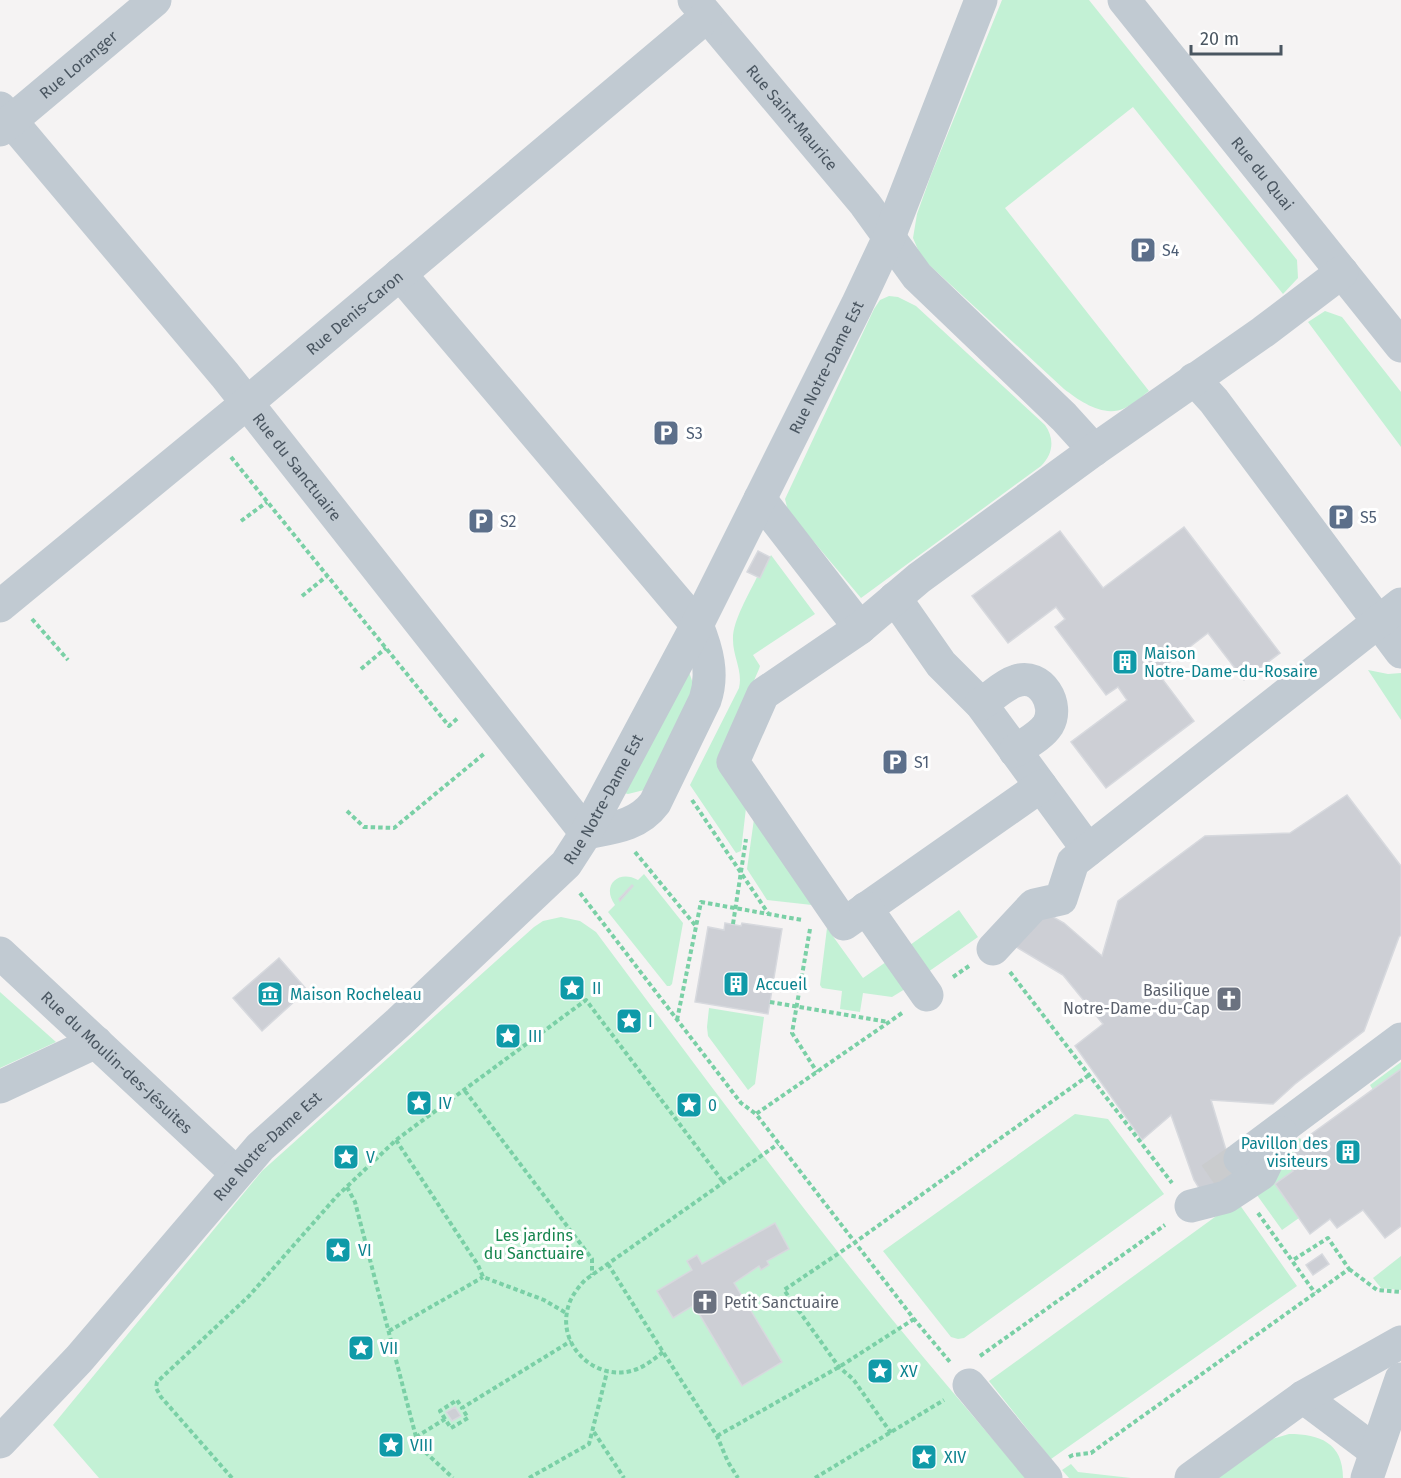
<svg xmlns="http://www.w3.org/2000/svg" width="1401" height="1478" font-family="'Fira Sans',sans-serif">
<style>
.green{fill:#c3f1d5}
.building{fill:#cdcfd5;stroke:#d7d9de;stroke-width:1.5}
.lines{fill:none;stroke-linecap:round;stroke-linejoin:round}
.minor-tunnel{stroke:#caccce;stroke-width:33;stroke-dasharray:33 16;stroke-linecap:butt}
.path{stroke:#7ad0a6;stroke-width:4;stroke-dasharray:4.5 3;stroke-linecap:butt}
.minor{stroke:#c1cad2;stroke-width:33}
.labels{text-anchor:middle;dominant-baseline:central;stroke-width:6;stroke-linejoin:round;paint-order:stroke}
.street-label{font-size:16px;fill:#4a5661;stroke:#fff}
.service-label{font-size:16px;fill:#4e5e75;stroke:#fff;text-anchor:start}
.culture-label{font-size:16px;fill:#0d838f;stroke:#fff;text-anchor:start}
.worship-label{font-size:16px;fill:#5b616d;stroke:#fff;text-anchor:end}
.park-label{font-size:16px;fill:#17864f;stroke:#fff}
</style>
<rect width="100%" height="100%" fill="#f5f3f3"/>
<!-- green -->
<path class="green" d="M 1002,0 L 1089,0 L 1297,260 L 1298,278 L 1283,294 L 1133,107 L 1005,208 L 1149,391 C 1141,397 1134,404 1125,408 C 1104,418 1081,402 1064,389 L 926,262 L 919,252 L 913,238 L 917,214 L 931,175 Z
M 889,296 L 898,297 L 916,306 L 1045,425 C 1055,439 1053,454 1041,466 L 861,598 L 788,511 L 785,499 L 874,309 L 880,300 Z
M 1325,311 L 1342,317 L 1401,392 L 1401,447 L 1308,322 Z
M 771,555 L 815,614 L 753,655 L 760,666 L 759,669 L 718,764 L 746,808 L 741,851 L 736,853 L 690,785 L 739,688 C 743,671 733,657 733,640 C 732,622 749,594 757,577 L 760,578 Z
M 1368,670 L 1388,674 L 1401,673 L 1401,720 Z
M 689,672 L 696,692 L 648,789 L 628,794 L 624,793 Z
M 754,819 L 812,905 L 767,900 L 747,869 Z
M 644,874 L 683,923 L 672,984 L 670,986 L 667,986 L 608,912 L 615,905 C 601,886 618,869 638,880 Z
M 959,910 L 978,937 L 928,972 L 910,945 Z
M 561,917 L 580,921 L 596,932 C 693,1062 789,1193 891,1318 C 935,1372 981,1425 1026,1478 L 99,1478 L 53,1425 L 262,1171 L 534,927 L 543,921 Z
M 827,928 L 863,978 L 886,962 L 905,989 L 892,997 L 863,993 L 860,1012 L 840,1009 L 842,991 L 822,988 L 820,985 Z
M 0,992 L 56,1042 L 0,1068 Z
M 709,1008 L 764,1017 L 755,1084 L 748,1090 L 708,1036 L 707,1027 Z
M 1401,1062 L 1401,1069 L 1373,1090 L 1370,1085 Z
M 1075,1114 L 1108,1119 L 1164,1194 L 964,1338 L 958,1339 L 951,1337 L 883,1251 Z
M 1300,1138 L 1304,1145 L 1285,1159 L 1293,1171 L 1275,1184 L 1299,1218 L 1282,1230 L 1254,1191 L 1284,1148 Z
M 1237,1201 L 1297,1286 L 1051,1459 L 989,1381 Z
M 1401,1256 L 1401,1290 L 1381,1288 L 1373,1278 Z
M 1289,1434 C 1320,1434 1343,1443 1343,1478 L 1218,1478 L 1272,1439 Z
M 1071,1464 L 1078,1472 L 1131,1478 L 1069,1478 L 1062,1470 Z"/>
<!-- building -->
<path class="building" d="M 1184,527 L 1280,653 L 1244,680 L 1208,633 L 1157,672 L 1194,721 L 1106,788 L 1071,742 L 1127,700 L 1118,687 L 1106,695 L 1055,627 L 1065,619 L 1056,607 L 1008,643 L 972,596 L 1060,531 L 1103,588 Z
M 758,551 L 770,557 L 760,578 L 747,572 Z
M 1347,795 L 1401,866 L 1401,935 L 1399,937 L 1364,1031 L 1295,1084 L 1273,1104 L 1211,1100 L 1235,1180 L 1214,1212 L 1194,1180 L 1171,1115 L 1142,1140 L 1075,1046 L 1103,1024 L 1063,975 L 1013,945 L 1039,909 L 1064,923 L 1102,956 L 1118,901 L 1205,836 L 1290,833 Z
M 632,885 L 633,886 L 620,901 L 619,899 Z
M 725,923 L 741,926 L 742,923 L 782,929 L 768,1014 L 695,1002 L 708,927 L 724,930 Z
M 279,958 L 307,990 L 262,1031 L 233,998 Z
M 1401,1069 L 1401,1226 L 1385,1238 L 1363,1210 L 1337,1228 L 1330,1219 L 1310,1234 L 1275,1184 L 1293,1171 L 1285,1159 L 1312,1140 L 1310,1135 Z
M 775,1223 L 789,1249 L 767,1261 L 769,1265 L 761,1270 L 759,1266 L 734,1283 L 782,1362 L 742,1386 L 694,1305 L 673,1318 L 657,1291 L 692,1270 L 687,1261 L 697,1255 L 702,1264 Z
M 1322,1254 L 1329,1264 L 1313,1275 L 1306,1265 Z
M 455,1407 L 461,1416 L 452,1421 L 446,1412 Z"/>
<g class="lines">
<!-- minor-tunnel -->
<path class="minor-tunnel" d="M 1211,1179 L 1240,1159"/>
<!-- path -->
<path class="path" d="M 231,457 L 449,726 L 458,718
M 241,521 L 267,502
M 302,596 L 327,576
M 32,619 L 68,660
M 361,669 L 386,648
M 692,800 L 768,913
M 347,811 L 364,827 L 394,828 L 485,753
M 635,852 L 695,925
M 580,893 L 741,1103 L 756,1114
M 733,924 L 746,839
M 810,929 L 792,1033 L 817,1072
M 1010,972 L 1172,1183
M 953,977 L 969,966
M 770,1002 L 888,1022
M 902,1013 L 756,1114 L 914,1319 L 950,1362
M 677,1020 L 701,902 L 802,920
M 465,1091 L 592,1259 L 592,1275
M 396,1140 L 478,1265 L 483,1277 L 544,1300 L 566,1313
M 347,1187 L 355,1202 L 416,1437 L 423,1450 L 453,1478
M 1258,1213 L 1315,1293
M 608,1264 L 663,1352 L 717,1436 L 728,1462 L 738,1478
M 1349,1269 L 1377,1290 L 1401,1292
M 389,1331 L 483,1277
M 663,1352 C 653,1360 643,1368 631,1371 C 596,1380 560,1348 567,1312 C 569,1299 576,1290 585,1280 L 778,1144
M 980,1356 L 1165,1225
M 445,1419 L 440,1411 L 457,1400 L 462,1408
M 594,1432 L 624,1478
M 891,1433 L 853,1379 L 839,1367 L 784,1290 L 854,1243 L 1089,1075
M 717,1436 L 839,1367 L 914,1319
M 416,1437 L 445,1419 L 451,1428 L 468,1418 L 462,1408 L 571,1341
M 1069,1457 L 1073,1455 L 1091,1453 L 1349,1269 L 1328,1238 L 1293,1260
M 232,1478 L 161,1397 L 156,1388 L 157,1382 L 249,1296 L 337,1196 L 396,1140 L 586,1000 L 724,1183
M 529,1478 L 589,1444 L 607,1372
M 815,1478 L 944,1400"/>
<!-- minor -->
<g class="minor">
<path id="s1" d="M 694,0 L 865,204 L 917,276 L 1064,417 L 1094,450"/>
<path id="s2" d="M 1124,0 L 1401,346"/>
<path id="s3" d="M 0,108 L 225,375 L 586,833"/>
<path id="s4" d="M 0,130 L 155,0"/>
<path d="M 400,274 L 697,625 C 707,650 714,674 705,700 L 655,803 C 638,826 612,828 586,833"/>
<path d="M 1194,379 L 1214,401 L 1401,652"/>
<path d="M 760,499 L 860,628"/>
<path d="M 895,598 L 941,664 L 981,704 L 1088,850"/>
<path id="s5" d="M 0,606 L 247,403 L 707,16"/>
<path d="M 981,704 C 992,697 1003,685 1016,681 C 1041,672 1060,705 1048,725 C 1041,736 1025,744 1015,751"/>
<path d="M 1041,786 L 844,924 L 733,762 L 763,694 L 860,628 L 919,578 L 1094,450 L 1263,332 L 1342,272"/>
<path d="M 866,908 L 927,995"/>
<path d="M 993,949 L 1034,905 L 1061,899 L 1073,862 L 1401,604"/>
<path id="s6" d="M 0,953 L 236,1173"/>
<path d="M 0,1087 L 96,1042"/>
<path d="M 1240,1159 L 1401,1039"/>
<path d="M 1191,1206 L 1226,1197 L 1261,1174 L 1281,1133"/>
<path d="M 969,1385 L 1046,1478"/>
<path d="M 1303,1397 L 1375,1451"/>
<path id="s7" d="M 0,1442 L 79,1359 L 260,1147 L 399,1022 L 566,864 L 586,833 L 697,625 L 857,305 L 889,237 L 981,0"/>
<path d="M 1191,1478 L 1303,1397 L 1401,1342"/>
<path d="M 1367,1478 L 1401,1379"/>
</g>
</g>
<!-- icons -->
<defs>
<g id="parking-square" transform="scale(1.35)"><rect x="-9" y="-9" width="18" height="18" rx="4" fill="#5c6f8a" stroke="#fff"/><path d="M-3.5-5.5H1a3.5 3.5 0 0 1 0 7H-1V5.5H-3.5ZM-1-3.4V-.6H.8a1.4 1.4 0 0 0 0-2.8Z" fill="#fff"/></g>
<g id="building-square" transform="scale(1.35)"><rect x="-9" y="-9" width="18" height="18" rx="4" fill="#0f9aa8" stroke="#fff"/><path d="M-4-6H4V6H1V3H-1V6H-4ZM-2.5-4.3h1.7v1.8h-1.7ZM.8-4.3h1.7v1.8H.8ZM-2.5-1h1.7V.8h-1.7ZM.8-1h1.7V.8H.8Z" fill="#fff"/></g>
<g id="sight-square" transform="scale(1.35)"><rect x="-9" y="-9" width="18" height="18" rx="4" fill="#0f9aa8" stroke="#fff"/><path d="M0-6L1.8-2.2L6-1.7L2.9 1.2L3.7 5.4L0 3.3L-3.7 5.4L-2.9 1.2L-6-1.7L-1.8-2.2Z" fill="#fff"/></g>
<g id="museum-square" transform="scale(1.35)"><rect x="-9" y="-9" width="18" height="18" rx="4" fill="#0f9aa8" stroke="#fff"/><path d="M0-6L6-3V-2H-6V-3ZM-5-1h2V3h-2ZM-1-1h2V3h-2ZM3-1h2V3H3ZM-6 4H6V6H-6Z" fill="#fff"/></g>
<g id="church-square" transform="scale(1.35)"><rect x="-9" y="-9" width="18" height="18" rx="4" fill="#6b7280" stroke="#fff"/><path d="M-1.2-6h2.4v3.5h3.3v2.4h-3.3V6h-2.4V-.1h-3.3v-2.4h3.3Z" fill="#fff"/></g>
</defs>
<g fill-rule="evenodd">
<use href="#parking-square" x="1143" y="250"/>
<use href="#parking-square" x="666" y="433"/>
<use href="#parking-square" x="1341" y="517"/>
<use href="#parking-square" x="481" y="521"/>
<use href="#building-square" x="1125" y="662"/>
<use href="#parking-square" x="895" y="762"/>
<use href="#building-square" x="736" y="984"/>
<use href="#sight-square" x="572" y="988"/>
<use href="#museum-square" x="270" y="994"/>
<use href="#church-square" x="1229" y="999"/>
<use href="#sight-square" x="629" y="1021"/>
<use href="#sight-square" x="508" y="1036"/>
<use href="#sight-square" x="419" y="1103"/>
<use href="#sight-square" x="689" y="1105"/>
<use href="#building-square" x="1348" y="1152"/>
<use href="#sight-square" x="346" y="1157"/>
<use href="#sight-square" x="338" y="1250"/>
<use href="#church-square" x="705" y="1302"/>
<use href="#sight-square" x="361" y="1348"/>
<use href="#sight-square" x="880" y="1371"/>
<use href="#sight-square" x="391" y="1445"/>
<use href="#sight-square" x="924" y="1457"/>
</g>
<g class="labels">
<!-- street labels -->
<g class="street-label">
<text stroke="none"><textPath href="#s4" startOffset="102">Rue Loranger</textPath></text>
<text stroke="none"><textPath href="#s1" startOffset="153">Rue Saint-Maurice</textPath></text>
<text stroke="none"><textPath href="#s2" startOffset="222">Rue du Quai</textPath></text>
<text stroke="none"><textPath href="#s5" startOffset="460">Rue Denis-Caron</textPath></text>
<text stroke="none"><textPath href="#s7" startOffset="1371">Rue Notre-Dame Est</textPath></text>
<text stroke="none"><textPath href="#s3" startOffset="466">Rue du Sanctuaire</textPath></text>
<text stroke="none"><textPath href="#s7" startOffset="885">Rue Notre-Dame Est</textPath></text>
<text stroke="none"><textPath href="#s6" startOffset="160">Rue du Moulin-des-Jésuites</textPath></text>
<text stroke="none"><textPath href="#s7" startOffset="399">Rue Notre-Dame Est</textPath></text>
</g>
<!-- service labels -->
<g class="service-label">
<text x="1162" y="250">S4</text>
<text x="686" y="433">S3</text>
<text x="1360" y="517">S5</text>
<text x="500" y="521">S2</text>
<text x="914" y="762">S1</text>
</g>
<!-- culture labels -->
<g class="culture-label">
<text x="1144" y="653">Maison<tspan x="1144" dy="18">Notre-Dame-du-Rosaire</tspan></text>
<text x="756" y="984">Accueil</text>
<text x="592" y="988">II</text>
<text x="290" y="994">Maison Rocheleau</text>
<text x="648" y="1021">I</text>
<text x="528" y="1036">III</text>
<text x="438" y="1103">IV</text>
<text x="708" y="1105">0</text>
<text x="1328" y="1143" text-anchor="end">Pavillon des<tspan x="1328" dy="18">visiteurs</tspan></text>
<text x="366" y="1157">V</text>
<text x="358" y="1250">VI</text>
<text x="380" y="1348">VII</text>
<text x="900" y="1371">XV</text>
<text x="410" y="1445">VIII</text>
<text x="944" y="1457">XIV</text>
</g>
<!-- worship labels -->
<g class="worship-label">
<text x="1210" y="990">Basilique<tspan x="1210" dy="18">Notre-Dame-du-Cap</tspan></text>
<text x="724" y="1302" text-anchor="start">Petit Sanctuaire</text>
</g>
<!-- park labels -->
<g class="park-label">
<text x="534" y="1235">Les jardins<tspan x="534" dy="18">du Sanctuaire</tspan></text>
</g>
</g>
<!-- scale -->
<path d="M1191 45v9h90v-9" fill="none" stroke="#4a5661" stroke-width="3"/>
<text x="1200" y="45" font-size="18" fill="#4a5661" stroke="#ffffff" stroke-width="4.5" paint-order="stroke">20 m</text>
</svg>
